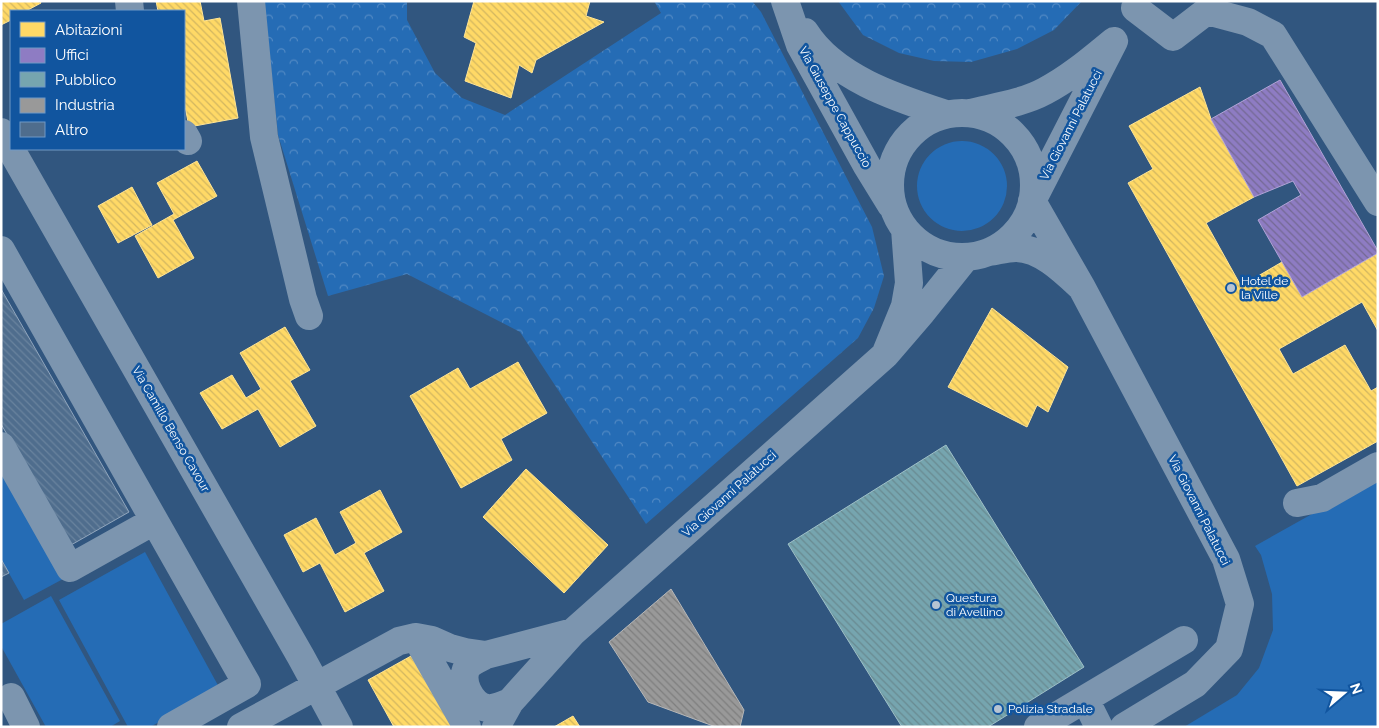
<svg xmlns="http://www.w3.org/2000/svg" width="1379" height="728" font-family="Raleway,sans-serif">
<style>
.grass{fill:#256cb5}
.forest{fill:url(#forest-crowns)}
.homes{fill:url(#homes-back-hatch);stroke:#ffe494}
.offices{fill:url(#offices-back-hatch);stroke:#b0a3d5}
.public{fill:url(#public-back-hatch);stroke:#9fc0c7}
.industry{fill:url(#industry-back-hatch);stroke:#b8b8b8}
.building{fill:url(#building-back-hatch);stroke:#91a6bd}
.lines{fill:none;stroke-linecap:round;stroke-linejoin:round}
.minor{stroke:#7c95af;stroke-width:28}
.poi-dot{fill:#b7c4d2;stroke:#11559f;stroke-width:2}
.labels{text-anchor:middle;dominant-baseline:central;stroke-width:5;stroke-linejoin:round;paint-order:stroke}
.street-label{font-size:12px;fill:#fff;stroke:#11559f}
.poi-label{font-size:12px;fill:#fff;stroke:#11559f;text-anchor:start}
</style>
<defs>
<pattern id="forest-crowns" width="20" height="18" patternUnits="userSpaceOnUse" patternTransform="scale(1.25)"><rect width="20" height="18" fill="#256cb5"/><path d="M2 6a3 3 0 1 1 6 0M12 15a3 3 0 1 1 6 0" fill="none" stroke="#5189c4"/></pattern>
<pattern id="homes-back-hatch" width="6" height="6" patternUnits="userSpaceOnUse" patternTransform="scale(1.25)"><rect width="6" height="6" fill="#ffd966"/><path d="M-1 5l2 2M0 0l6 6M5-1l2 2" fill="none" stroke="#d2b660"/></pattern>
<pattern id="offices-back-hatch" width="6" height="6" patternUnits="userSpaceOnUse" patternTransform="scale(1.25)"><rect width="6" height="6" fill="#8e7cc3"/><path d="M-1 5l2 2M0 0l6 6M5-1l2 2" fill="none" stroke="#746993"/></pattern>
<pattern id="public-back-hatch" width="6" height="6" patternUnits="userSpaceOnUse" patternTransform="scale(1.25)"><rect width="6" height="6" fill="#76a5af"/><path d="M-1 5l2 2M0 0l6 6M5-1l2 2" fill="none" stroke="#698a91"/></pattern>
<pattern id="industry-back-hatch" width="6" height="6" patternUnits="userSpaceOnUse" patternTransform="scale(1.25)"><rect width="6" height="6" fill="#999"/><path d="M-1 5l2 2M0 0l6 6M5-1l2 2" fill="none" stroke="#7e7e7e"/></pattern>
<pattern id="building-back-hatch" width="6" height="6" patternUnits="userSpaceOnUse" patternTransform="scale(1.25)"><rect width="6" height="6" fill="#4f6d8d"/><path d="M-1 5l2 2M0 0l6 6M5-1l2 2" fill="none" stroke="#69839e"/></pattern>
</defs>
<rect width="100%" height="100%" fill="#31567f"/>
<!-- grass -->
<path class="grass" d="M917 186a45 45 0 1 1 90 0a45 45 0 1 1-90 0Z
M 1,466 L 63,579 L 24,600 L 1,559 Z
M 1378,477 L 1378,727 L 1184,727 L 1237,695 L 1259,668 L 1273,630 L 1272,594 L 1261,555 L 1255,546 Z
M 145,552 L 220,689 L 150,727 L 128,727 L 59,600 Z
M 51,596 L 120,721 L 110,727 L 46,727 L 1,646 L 1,624 Z"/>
<!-- forest -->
<path class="forest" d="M 264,1 L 407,1 L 407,20 L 435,73 L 462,98 L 505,115 L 661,13 L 654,1 L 752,1 L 761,12 L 872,227 L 884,276 L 874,308 L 858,338 L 646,524 L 520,332 L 407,274 L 328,296 L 278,135 Z
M 838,1 L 1082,1 L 1054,30 L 1017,49 L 971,62 L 934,61 L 899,53 L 863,35 Z"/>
<!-- homes -->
<path class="homes" d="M 1,1 L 40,1 L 41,3 L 26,11 L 11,11 L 11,20 L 1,25 Z
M 156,1 L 200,1 L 204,21 L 220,18 L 238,118 L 189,127 L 184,101 L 184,11 L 158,11 Z
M 474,1 L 590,1 L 586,16 L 604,22 L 536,60 L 532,73 L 519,65 L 511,98 L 465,81 L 476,43 L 464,37 Z
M 1200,87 L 1211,119 L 1254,197 L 1206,223 L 1241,286 L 1282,262 L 1302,297 L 1378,253 L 1378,331 L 1362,302 L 1279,349 L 1293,374 L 1345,345 L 1371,391 L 1378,387 L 1378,441 L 1297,486 L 1128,183 L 1153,169 L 1129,126 Z
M 197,161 L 217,196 L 173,220 L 194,258 L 158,278 L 135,236 L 174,214 L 157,183 Z
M 132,187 L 152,225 L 118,243 L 98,206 Z
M 992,308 L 1068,367 L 1048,412 L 1037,405 L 1027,427 L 948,387 Z
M 285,327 L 310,370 L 290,381 L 316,426 L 280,447 L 258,409 L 222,429 L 200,393 L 232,375 L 246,398 L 261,389 L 240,353 Z
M 518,362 L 547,413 L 501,439 L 512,460 L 461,488 L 410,396 L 458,368 L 470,389 Z
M 526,469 L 608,545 L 564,593 L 483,517 Z
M 380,490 L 402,532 L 364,553 L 384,591 L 345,612 L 320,563 L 303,572 L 284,535 L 316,518 L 335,555 L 356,543 L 340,512 Z
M 411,656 L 452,727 L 394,727 L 368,680 Z
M 573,716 L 580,727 L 554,727 Z"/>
<!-- offices -->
<path class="offices" d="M 1280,80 L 1378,251 L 1378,253 L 1302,297 L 1258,220 L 1301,195 L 1293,181 L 1254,197 L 1211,119 Z"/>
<!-- public -->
<path class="public" d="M 946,445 L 1084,667 L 988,727 L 902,727 L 788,544 Z"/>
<!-- industry -->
<path class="industry" d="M 671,589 L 744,710 L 740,727 L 716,727 L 648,702 L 609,642 Z"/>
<!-- building -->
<path class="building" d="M 1,289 L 129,512 L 71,545 L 1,424 Z
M 1,559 L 9,573 L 1,577 Z"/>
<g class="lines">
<!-- minor -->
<path class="minor" d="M 129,1 L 130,11
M 251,1 L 264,137 L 303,299 L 309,316
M 785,1 L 800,45 L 867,166 L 891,205
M 1135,8 L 1173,37 L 1207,11 L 1248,22 L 1273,35 L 1378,202
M 805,32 C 834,78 897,98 946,114
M 970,113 C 994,107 1023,103 1045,91 C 1070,78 1092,59 1114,41 L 1032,201 L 1082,288 C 1065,272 1041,248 1016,248 C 1007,248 997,251 989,252
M890 185a72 72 0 1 1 144 0a72 72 0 1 1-144 0Z
M 1,132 L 301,657 L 339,727
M 184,134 L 188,141
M 905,229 L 909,283 L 905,306 L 885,355 L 922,312 L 966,257
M 1,250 L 247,684 L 171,727
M 1082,288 L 1226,559 L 1240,604 L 1229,649 L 1195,684 L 1124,727
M 1,446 L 70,568 L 154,521
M 1297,503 L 1322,498 L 1378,466
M 416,637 L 467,727
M 486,655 C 481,658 473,661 469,665 C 457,678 471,706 487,708 C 495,709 503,705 510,702
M 11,697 L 26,727
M 1085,699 L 1099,727
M 241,727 L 399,641 L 416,637 L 432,640 L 450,648 L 465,652 L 486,655 L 573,632
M 496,727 L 510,702 L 573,632 L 885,355
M 1038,727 L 1184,640"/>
</g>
<!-- markers -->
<g class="poi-dot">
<circle cx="1231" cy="288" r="5"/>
<circle cx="936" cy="605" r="5"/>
<circle cx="998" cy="709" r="5"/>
</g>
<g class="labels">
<!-- street labels -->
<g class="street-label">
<text transform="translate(835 107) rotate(61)">Via Giuseppe Cappuccio</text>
<text transform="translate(1071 125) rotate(-63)">Via Giovanni Palatucci</text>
<text transform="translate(171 429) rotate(60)">Via Camillo Benso Cavour</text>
<text transform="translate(729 494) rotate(-42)">Via Giovanni Palatucci</text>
<text transform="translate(1199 510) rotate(63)">Via Giovanni Palatucci</text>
</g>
<!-- poi labels -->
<g class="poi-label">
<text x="1241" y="281">Hotel de<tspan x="1241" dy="14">la Ville</tspan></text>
<text x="946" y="598">Questura<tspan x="946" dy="14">di Avellino</tspan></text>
<text x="1008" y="709">Polizia Stradale</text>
</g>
</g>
<!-- border -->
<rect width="1379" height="728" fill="none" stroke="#ffffff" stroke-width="5"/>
<!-- legend -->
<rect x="10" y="10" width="175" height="140" fill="#11559f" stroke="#7099c5"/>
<rect x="20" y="22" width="25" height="15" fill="#ffd966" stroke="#7099c5"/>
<text x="55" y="35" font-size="15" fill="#ffffff">Abitazioni</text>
<rect x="20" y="48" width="25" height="15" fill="#8e7cc3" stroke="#7099c5"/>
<text x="55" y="60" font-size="15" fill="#ffffff">Uffici</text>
<rect x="20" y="72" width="25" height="15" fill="#76a5af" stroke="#7099c5"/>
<text x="55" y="85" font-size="15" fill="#ffffff">Pubblico</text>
<rect x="20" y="98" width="25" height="15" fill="#999999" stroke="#7099c5"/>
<text x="55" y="110" font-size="15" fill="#ffffff">Industria</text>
<rect x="20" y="122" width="25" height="15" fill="#4f6d8d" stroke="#7099c5"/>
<text x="55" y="135" font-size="15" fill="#ffffff">Altro</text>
<!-- north arrow -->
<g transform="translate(1344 693) rotate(71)" stroke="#11559f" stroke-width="4" paint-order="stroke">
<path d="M0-4L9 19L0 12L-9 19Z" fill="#ffffff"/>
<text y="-8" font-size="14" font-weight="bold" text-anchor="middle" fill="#ffffff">N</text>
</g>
</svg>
